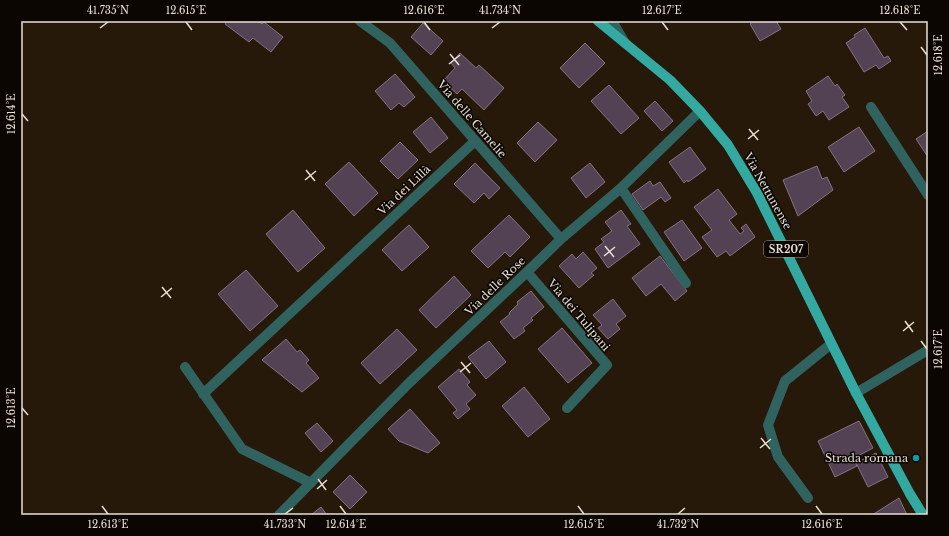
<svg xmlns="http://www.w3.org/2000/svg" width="949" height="536" font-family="'Libre Baskerville',serif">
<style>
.building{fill:#524253;stroke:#837284}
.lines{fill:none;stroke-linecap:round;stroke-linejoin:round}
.minor{stroke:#30625f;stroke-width:10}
.major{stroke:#33a9a2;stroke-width:10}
.ticks{fill:none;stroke:#e8dfd5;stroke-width:1.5}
.culture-dot{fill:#0f9aa8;stroke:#0b0602;stroke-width:1.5}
.labels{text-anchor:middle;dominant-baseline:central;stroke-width:3;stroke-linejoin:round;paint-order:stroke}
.shield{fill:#0b0602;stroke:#a69e96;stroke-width:1}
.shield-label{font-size:10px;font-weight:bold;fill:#e8dfd5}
.street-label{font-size:11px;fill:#e8dfd5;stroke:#0b0602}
.poi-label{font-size:11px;fill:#e8dfd5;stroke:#0b0602;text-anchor:end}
.neatline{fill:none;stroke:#e8dfd5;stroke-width:1.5}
.ticks-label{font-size:10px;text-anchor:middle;fill:#e8dfd5}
</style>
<rect width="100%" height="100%" fill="#261909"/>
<!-- building -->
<path class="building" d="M 227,21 L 258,21 L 262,24 L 264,22 L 283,37 L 271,52 L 253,38 L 249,42 L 225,24 Z
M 754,21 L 776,21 L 781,29 L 760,41 L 750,24 Z
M 423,23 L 443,41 L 431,55 L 411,37 Z
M 865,28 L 884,58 L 888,56 L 891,61 L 879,69 L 876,65 L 864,72 L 846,43 L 855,37 L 854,35 Z
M 585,43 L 605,63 L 579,88 L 560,68 Z
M 460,53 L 476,68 L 479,65 L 504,88 L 484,110 L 462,89 L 457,94 L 443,81 L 455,68 L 451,63 Z
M 395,74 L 415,97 L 404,107 L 399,103 L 391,110 L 375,91 Z
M 828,76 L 835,86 L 837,84 L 845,95 L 842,97 L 849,107 L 829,120 L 823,111 L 816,116 L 808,104 L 812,101 L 806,91 Z
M 609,85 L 639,118 L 621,134 L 591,101 Z
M 655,101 L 673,121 L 662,131 L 644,111 Z
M 431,117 L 448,138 L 430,153 L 413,132 Z
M 538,122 L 557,140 L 535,162 L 517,143 Z
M 859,127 L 875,151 L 844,172 L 828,147 Z
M 928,131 L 928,157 L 916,139 Z
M 400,142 L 418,160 L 398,179 L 380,161 Z
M 690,147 L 706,169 L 688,182 L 687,180 L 684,183 L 669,162 Z
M 349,162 L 378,193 L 354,216 L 325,184 Z
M 475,163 L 500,188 L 489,199 L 484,193 L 474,203 L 454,184 Z
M 590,163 L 605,182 L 586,198 L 571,178 Z
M 817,166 L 822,179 L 827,177 L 833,190 L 798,216 L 783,180 Z
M 650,181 L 653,186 L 660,182 L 671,198 L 665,202 L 661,197 L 643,210 L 632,194 Z
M 718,189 L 737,214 L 729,220 L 740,234 L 744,231 L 741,228 L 746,224 L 755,237 L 730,256 L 726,251 L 717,257 L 702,237 L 712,230 L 694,207 Z
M 293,210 L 325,248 L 298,272 L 266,234 Z
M 621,210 L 631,224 L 627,226 L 640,244 L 608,268 L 595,249 L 604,242 L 601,239 L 612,231 L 605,222 Z
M 509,215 L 530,237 L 510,257 L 505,252 L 488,268 L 471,251 Z
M 682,220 L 702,248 L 684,261 L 664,232 Z
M 409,225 L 429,247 L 402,271 L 382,250 Z
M 583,252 L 597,268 L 591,273 L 594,275 L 579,288 L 559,266 L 572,254 L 576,259 Z
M 660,256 L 687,291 L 675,301 L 661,284 L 646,296 L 632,278 Z
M 246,270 L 278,306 L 250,331 L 218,294 Z
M 454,276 L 471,295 L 436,328 L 419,310 Z
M 531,291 L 544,307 L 531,318 L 533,320 L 523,328 L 525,331 L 514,339 L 500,322 L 510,314 L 509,313 L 518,304 L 517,302 Z
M 613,299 L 626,316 L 616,324 L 620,329 L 608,339 L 598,328 L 602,325 L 593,315 Z
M 562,328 L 592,363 L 568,383 L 538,349 Z
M 397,329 L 417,350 L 380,384 L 361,363 Z
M 286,339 L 297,352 L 300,350 L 309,360 L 306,363 L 319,378 L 302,392 L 262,360 Z
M 489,341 L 506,362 L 486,379 L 468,357 Z
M 459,369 L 470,382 L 467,385 L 476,395 L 466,404 L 470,409 L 458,419 L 453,413 L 457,410 L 438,387 Z
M 524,387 L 550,419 L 528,437 L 502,406 Z
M 410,409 L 440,443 L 428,453 L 399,441 L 388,429 Z
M 859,421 L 873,448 L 854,458 L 857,466 L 835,477 L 818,441 Z
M 317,423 L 333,441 L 321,452 L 305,433 Z
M 876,453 L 888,477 L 868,487 L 856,463 Z
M 350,475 L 367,492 L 350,509 L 333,492 Z
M 899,498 L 907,515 L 872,515 Z
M 321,507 L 327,515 L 311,515 Z"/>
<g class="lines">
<!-- minor -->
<path class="minor" d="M 360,21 L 390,43 L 561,239
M 612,21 L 625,43
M 871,107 L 928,195
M 621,188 L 686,283
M 527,272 L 607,365 L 567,408
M 185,367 L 242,449 L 311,483
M 856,393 L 928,350
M 203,394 L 475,141
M 808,498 L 778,457 L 768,425 L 785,381 L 831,344
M 279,515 L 409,383 L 527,272 L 561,239 L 621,188 L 700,111"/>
<!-- major -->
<path class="major" d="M 598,21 L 670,80 L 700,111 L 728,145 L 757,193 L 856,393 L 910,494 L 923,515"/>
</g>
<!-- ticks -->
<path class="ticks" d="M 186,22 L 192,30M 424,22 L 430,30M 662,22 L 668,30M 900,22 L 907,30M 100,28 L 108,22M 492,28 L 500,22M 921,47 L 927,55M 450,54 L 459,65M 449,64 L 460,55M 22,114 L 28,121M 749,129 L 758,140M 748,139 L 759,130M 306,170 L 315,181M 305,180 L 316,171M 605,246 L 614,257M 604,256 L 615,247M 162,287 L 171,298M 161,297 L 172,288M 905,321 L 913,332M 903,331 L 914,322M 921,341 L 927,349M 461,362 L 470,373M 460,372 L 471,363M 22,408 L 28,415M 761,438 L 770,449M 760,448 L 771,439M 318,479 L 326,490M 317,489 L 327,480M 102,506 L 108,514M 340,506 L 346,514M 578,506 L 584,514M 816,506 L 822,514M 285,514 L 293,508M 678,514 L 685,508"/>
<!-- markers -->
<circle class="culture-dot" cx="916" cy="458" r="4"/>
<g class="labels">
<!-- shield labels -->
<rect class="shield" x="764" y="241" width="44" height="16" rx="3"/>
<g class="shield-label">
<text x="786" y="249">SR207</text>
</g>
<!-- street labels -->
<g class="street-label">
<text transform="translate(472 119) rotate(49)">Via delle Camelie</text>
<text transform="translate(404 190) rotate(-43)">Via dei Lillà</text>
<text transform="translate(768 191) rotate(61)">Via Nettunense</text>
<text transform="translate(495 286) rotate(-44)">Via delle Rose</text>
<text transform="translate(579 315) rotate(50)">Via dei Tulipani</text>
</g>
<!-- poi labels -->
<g class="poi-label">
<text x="908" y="458">Strada romana</text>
</g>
</g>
<!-- border -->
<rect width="949" height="536" fill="none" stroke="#0b0602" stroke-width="44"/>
<rect x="22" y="22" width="905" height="492" class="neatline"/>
<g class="ticks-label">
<text x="108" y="14">41.735°N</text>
<text x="186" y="14">12.615°E</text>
<text x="424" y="14">12.616°E</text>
<text x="500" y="14">41.734°N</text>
<text x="662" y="14">12.617°E</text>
<text x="900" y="14">12.618°E</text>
<text transform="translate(938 55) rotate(-90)" y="4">12.618°E</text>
<text transform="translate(11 114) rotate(-90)" y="4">12.614°E</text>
<text transform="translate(938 349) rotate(-90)" y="4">12.617°E</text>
<text transform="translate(11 408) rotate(-90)" y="4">12.613°E</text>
<text x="108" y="528">12.613°E</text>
<text x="285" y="528">41.733°N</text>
<text x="346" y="528">12.614°E</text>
<text x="584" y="528">12.615°E</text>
<text x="678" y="528">41.732°N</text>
<text x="822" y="528">12.616°E</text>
</g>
</svg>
